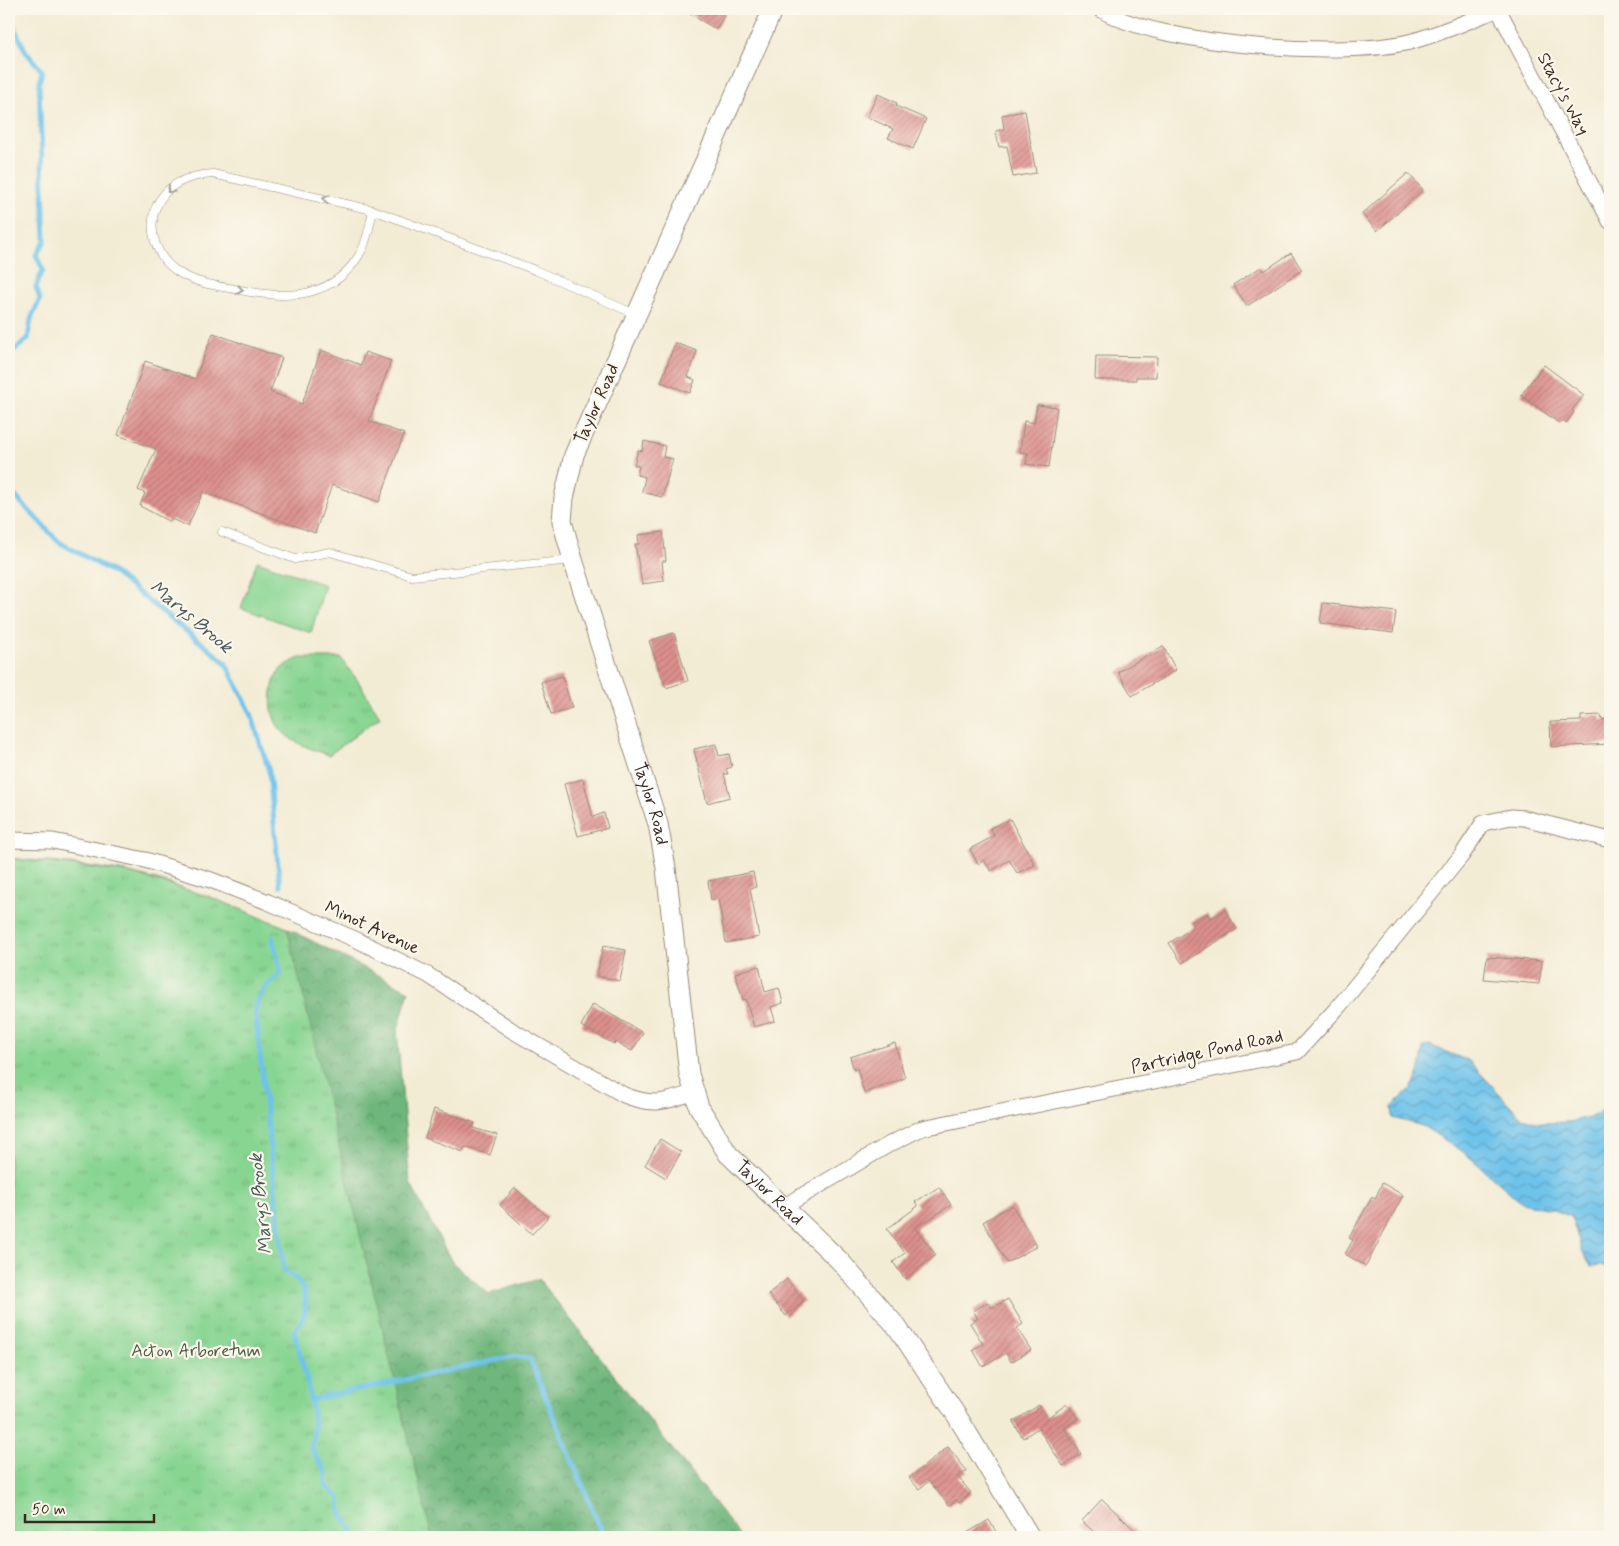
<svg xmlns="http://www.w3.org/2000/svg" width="1619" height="1546" font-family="Mynerve,sans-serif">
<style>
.forest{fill:url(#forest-crowns);stroke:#54704d}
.park{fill:url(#park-tufts);stroke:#628058}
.garden{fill:#88d592;stroke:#628058}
.water{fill:url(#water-waves);stroke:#547684}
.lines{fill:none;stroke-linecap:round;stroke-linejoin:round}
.stream{stroke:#6ec3eb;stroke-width:5}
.building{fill:url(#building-hatch)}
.service-casing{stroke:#978b7a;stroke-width:9}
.minor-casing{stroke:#978b7a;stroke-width:17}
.tertiary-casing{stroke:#978b7a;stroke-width:21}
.service{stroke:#fff;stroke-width:8}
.minor{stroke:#fff;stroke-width:15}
.tertiary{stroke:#fff;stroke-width:19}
.oneway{stroke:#a79f9a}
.labels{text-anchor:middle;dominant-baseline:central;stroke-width:4.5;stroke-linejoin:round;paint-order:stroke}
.street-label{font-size:18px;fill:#3b2a1e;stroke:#fbf7ec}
.park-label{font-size:18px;fill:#525d41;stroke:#fbf7ec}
.water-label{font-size:19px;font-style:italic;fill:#4a585c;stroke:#fbf7ec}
</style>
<defs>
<pattern id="forest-crowns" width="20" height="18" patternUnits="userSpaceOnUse" patternTransform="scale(1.25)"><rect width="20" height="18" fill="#6eb67c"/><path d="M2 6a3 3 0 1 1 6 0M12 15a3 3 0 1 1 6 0" fill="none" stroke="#5c9465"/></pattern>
<pattern id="park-tufts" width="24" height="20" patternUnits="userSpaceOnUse" patternTransform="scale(1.25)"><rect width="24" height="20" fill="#88d592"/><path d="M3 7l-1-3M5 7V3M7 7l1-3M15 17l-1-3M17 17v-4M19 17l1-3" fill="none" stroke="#76b77d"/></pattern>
<pattern id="water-waves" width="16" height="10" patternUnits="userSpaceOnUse" patternTransform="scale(1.25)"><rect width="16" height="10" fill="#6ec3eb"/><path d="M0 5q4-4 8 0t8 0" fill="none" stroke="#5c9fbe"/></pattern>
<pattern id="building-hatch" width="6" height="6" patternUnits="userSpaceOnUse" patternTransform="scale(1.25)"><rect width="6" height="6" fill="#dd908d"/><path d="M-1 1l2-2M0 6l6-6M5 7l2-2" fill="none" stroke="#b47673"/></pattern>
</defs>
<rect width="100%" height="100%" fill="#fbf7ec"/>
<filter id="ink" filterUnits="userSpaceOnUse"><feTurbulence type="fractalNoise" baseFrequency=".02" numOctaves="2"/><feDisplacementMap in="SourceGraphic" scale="10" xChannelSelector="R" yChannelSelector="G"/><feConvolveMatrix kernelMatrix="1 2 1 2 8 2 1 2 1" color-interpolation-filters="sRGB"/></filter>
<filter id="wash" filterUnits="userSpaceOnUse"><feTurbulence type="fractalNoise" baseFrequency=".0096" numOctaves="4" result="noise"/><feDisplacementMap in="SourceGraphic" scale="20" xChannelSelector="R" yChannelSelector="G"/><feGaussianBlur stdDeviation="1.12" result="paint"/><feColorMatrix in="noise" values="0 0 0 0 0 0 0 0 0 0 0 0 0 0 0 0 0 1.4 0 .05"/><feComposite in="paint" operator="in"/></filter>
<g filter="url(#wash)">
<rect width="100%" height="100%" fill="#f3ecd5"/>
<!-- forest -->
<path class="forest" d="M 9,858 L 87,866 L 126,872 L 168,883 L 287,928 L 409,991 L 397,1032 L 410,1183 L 452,1262 L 489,1294 L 539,1279 L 741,1537 L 9,1537 Z"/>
<!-- park -->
<path class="park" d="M 298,658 L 341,658 L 360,684 L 380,717 L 329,755 C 312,749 293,744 281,730 C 268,716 269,686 279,671 C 282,666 293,662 298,658 Z
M 9,858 L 126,872 L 208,896 L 287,928 L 432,1537 L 9,1537 Z"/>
<!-- garden -->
<path class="garden" d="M 257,561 L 325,585 L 311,633 L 241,608 Z"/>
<!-- water -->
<path class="water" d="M 1429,1045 L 1469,1061 L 1522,1118 L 1539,1123 L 1569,1122 L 1597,1115 L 1610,1103 L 1610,1270 L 1603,1265 L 1591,1266 C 1580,1252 1578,1233 1570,1216 L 1554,1210 L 1522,1203 L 1465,1153 L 1423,1126 L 1393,1118 L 1392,1106 C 1417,1086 1420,1078 1423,1047 Z"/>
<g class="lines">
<!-- stream -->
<path class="stream" d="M 9,16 L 26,52 L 42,71 L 39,84 L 45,241 L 36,255 L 43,270 L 36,287 L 40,299 L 31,319 L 28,339 L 9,354
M 9,484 L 14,495 L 59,542 L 114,573 L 225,662 L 251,713 L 269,771 L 280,886
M 272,937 L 281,973 L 264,989 L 255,1009 L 284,1271 C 311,1283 311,1311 294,1332 C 302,1361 321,1421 311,1448 L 326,1472 L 326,1486 L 339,1498 L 341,1513 L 356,1537
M 310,1400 L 515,1356 L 530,1359 L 604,1537"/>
</g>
<g id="blocks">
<!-- building -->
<path class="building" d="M 681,9 L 728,9 L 716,29 Z
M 878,94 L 897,103 L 896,106 L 926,119 L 913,149 L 888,138 L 893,129 L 867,117 Z
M 1025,111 L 1036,173 L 1013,177 L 1007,146 L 999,147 L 996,131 L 1004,129 L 1002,115 Z
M 1408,173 L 1423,190 L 1377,231 L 1362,214 Z
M 1291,253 L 1302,270 L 1247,306 L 1233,285 L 1261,267 L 1264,271 Z
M 213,333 L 282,358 L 270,392 L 302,404 L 321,350 L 361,365 L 365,352 L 391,361 L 369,421 L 404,434 L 379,502 L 332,485 L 315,533 L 203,492 L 188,526 L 171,519 L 170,522 L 140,506 L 145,493 L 138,490 L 156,449 L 118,435 L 145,361 L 195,379 Z
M 675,343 L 697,351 L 688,377 L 695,380 L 690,393 L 661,382 Z
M 1096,356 L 1157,357 L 1156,377 L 1136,377 L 1136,380 L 1095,380 Z
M 1544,365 L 1584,395 L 1572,410 L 1574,412 L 1566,423 L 1563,420 L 1560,424 L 1521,395 Z
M 1037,405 L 1057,407 L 1049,467 L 1026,464 L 1028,453 L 1020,452 L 1024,421 L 1034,423 Z
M 644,441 L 665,446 L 663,457 L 673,459 L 662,497 L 642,492 L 645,477 L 637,475 L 639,466 L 634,465 L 638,450 L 642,451 Z
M 663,532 L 666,561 L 662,561 L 664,581 L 642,584 L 635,544 L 639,544 L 638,535 Z
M 1323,603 L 1396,612 L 1393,633 L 1320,623 Z
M 674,633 L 688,681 L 666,688 L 649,641 Z
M 1163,646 L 1176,670 L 1132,696 L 1118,672 Z
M 562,676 L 572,708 L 551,714 L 541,682 Z
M 1601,715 L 1602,720 L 1610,719 L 1610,744 L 1551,747 L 1550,722 L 1581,721 L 1581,716 Z
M 716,744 L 719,756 L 729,754 L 732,767 L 726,769 L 728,774 L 724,774 L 730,797 L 707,803 L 694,749 Z
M 583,779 L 593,817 L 604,813 L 608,828 L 578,836 L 564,784 Z
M 1010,819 L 1035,865 L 1017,873 L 1009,860 L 991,871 L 984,860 L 978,864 L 970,849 L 994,836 L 990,828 Z
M 753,872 L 756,887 L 750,888 L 759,937 L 726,943 L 718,899 L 711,900 L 708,881 Z
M 1225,910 L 1237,929 L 1182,963 L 1169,943 L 1194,927 L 1191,922 L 1207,913 L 1210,919 Z
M 603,946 L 626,950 L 620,981 L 597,976 Z
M 1487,957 L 1542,961 L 1539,984 L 1484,979 Z
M 759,966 L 765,992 L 779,988 L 783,1003 L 771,1007 L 775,1021 L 754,1027 L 746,999 L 743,1000 L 735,973 Z
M 593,1004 L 643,1033 L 632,1051 L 616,1042 L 614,1044 L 581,1026 Z
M 895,1043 L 905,1078 L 864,1093 L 857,1068 L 854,1070 L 850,1057 Z
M 434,1109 L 475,1123 L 473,1128 L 497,1135 L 490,1155 L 465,1147 L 463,1152 L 425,1138 Z
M 660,1139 L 681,1152 L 666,1178 L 645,1165 Z
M 1382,1183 L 1403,1195 L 1366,1266 L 1345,1254 L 1353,1240 L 1349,1238 L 1372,1197 L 1375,1199 Z
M 939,1187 L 951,1205 L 915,1228 L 936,1255 L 905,1279 L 893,1262 L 905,1253 L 887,1229 L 918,1206 L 915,1202 Z
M 515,1188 L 548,1217 L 532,1234 L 500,1205 Z
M 1012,1205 L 1037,1246 L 1007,1263 L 983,1222 Z
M 787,1279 L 804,1301 L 786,1316 L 768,1294 Z
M 1008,1299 L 1023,1324 L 1017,1328 L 1031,1350 L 1011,1362 L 1006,1353 L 983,1367 L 973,1350 L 983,1344 L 970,1323 L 978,1318 L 973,1311 L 988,1302 L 992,1308 Z
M 1067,1404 L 1078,1419 L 1064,1428 L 1081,1454 L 1063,1466 L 1038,1428 L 1023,1438 L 1013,1422 L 1039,1405 L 1047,1418 Z
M 948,1447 L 967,1471 L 958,1477 L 971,1493 L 959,1503 L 956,1500 L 949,1505 L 929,1481 L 919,1489 L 909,1478 Z
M 1102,1499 L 1142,1537 L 1099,1537 L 1082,1521 Z
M 989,1520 L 999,1537 L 960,1537 Z"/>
</g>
</g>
<g filter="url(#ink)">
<use href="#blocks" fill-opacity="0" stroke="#978b7a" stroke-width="1"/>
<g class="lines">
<!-- service casing -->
<g class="service-casing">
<path id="service" d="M 373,210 C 370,223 368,238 362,250 C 336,299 288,300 240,290 C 219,286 196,284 178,272 C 152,255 143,218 165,193 C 177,180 196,175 213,174 L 373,210 L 535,270 L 635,314
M 222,532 L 295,559 L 330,552 L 412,576 L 573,560"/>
</g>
<!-- minor casing -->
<g class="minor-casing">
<path id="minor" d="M 1100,9 C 1156,46 1348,59 1413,41 C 1442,33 1471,20 1498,9
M 1498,9 L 1610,221
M 9,840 L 53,841 L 145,860 L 211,880 L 268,902 L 357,940 L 428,975 L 513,1031 L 624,1095 C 655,1107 665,1102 695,1092
M 783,1207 L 888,1145 L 922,1128 L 1297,1052 L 1339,1006 L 1462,855 L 1483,823 L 1511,817 L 1524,818 L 1610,840"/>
</g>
<!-- tertiary casing -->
<g class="tertiary-casing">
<g id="tertiary">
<path id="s1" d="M 773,9 L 574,455 L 564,498 L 562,521 L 573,560 L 658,824 L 666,868 L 689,1074 L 699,1107 L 728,1154 L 839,1260 L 897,1327 L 957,1416 L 1030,1537"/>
</g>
</g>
<!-- service -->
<use href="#service" class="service"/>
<!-- minor -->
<use href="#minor" class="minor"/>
<!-- tertiary -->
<use href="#tertiary" class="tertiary"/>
</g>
<!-- one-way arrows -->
<defs><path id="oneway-chevron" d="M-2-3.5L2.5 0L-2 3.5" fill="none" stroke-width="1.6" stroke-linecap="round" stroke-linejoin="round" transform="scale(1.25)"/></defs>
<g class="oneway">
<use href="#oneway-chevron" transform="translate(170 190) rotate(141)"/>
<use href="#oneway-chevron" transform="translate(326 199) rotate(-167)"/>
<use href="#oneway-chevron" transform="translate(240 290) rotate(11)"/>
</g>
</g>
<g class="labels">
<!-- street labels -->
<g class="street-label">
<text transform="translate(1563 94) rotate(62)">Stacy's Way</text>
<text transform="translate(597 404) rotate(-66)">Taylor Road</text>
<text stroke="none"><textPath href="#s1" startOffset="852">Taylor Road</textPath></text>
<text transform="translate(372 928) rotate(25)">Minot Avenue</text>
<text transform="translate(1207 1052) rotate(-12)">Partridge Pond Road</text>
<text stroke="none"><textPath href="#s1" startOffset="1272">Taylor Road</textPath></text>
</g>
<!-- park labels -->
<g class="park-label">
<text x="196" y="1351">Acton Arboretum</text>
</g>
<!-- water labels -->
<g class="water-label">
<text transform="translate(191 617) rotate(40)">Marys Brook</text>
<text transform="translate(261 1204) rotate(-96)">Marys Brook</text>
</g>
</g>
<!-- margin -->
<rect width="1619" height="1546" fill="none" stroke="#fbf7ec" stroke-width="30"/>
<!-- scale -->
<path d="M25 1514v8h129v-8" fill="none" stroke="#3b2a1e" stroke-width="2.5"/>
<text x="32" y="1514" font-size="15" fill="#3b2a1e" stroke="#fbf7ec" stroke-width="4" paint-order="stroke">50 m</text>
</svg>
